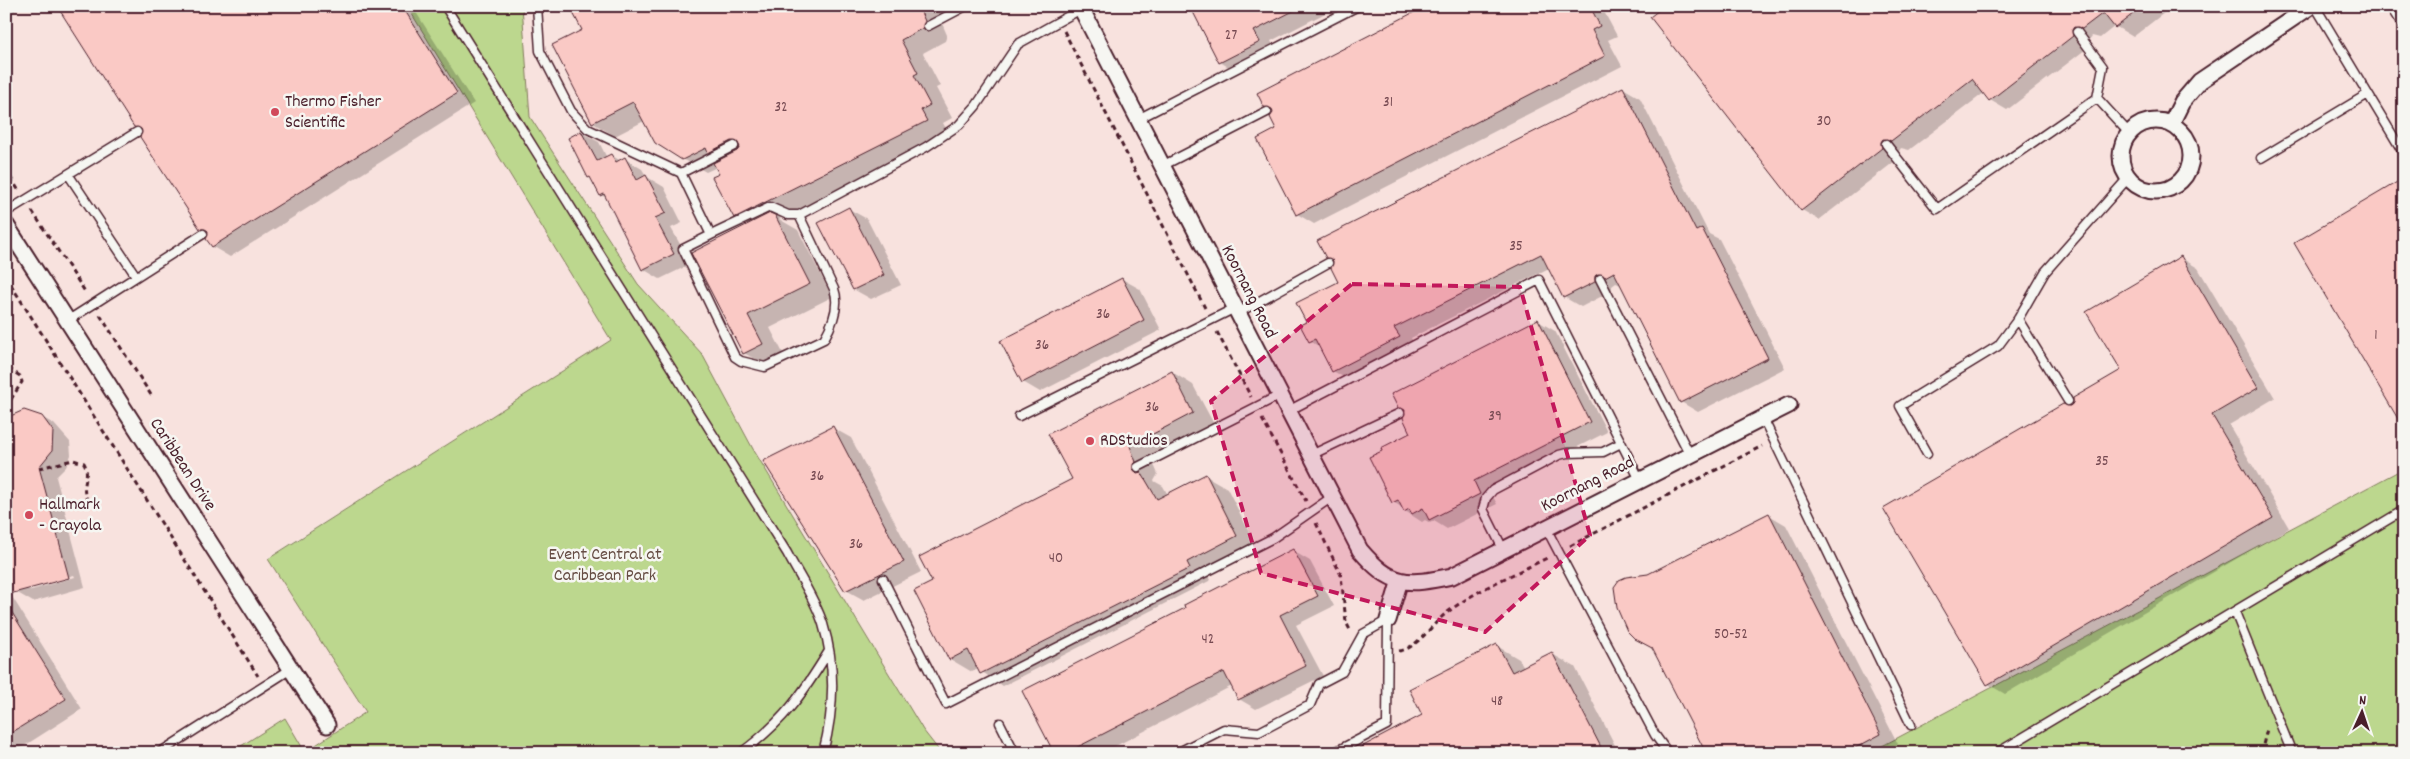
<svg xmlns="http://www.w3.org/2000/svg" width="2410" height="759" font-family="Dekko,sans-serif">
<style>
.built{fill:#f8e2de}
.green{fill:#bcd78e;stroke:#837b5c}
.shadow{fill:#0003;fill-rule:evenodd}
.building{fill:#fac9c5;stroke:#4a1f2b}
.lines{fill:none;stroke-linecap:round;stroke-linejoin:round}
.service-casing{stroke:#4a1f2b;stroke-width:11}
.minor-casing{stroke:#4a1f2b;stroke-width:19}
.path{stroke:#4a1f2b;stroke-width:3;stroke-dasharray:5 4;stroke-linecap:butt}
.service{stroke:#f6f6f2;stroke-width:8}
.minor{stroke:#f6f6f2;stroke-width:15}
.marked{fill:#c2185b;fill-opacity:0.2;stroke:#c2185b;stroke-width:4;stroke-dasharray:10 6;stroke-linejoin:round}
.poi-dot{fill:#d1495b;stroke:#f6f6f2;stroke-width:2}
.labels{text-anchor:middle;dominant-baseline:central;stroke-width:5;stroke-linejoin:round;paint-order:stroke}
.number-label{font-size:15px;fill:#764a52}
.poi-label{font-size:18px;fill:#4a1f2b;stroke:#f6f6f2;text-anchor:start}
.street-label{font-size:18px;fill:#4a1f2b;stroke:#f6f6f2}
.park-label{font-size:18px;fill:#664d44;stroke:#f6f6f2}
</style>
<rect width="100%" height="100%" fill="#f7ede9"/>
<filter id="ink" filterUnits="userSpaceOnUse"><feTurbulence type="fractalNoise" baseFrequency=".02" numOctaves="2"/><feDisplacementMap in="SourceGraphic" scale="10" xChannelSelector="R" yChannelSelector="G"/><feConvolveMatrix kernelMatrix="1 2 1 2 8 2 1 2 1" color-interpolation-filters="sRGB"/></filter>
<g filter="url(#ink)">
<!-- built -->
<path class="built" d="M 6,6 L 407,6 L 611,340 L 268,558 L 366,712 L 305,752 L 285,718 L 230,753 L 6,753 Z
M 522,6 L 2404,6 L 2404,468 L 1869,753 L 941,753 L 923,730 L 753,449 L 702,354 L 638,284 L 530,117 Z"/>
<!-- green -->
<path class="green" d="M 407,6 L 522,6 L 530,117 L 638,284 L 702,354 L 753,449 L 923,730 L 941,753 L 230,753 L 285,718 L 305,752 L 366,712 L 268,559 L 611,340 Z
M 2404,468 L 2404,753 L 1869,753 L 2395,473 Z"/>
<!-- shadow -->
<path class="shadow" d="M 6,6 L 21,6 L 6,16 Z
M 58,6 L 412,6 L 474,103 L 230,257 L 213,247 L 209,233 L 201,228 L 142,131 L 135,126 Z
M 584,6 L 970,6 L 941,21 L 947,35 L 945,41 L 923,53 L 940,86 L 936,88 L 952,118 L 943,123 L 949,134 L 779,219 L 798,230 L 832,297 L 770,328 L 785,357 L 767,366 L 744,353 L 749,225 L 735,217 L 717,167 L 706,172 L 683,159 L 644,121 L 615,136 L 593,123 L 584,31 Z
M 1191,6 L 1339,6 L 1271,41 L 1277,52 L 1237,72 L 1220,62 Z
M 1415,6 L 1601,6 L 1617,36 L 1608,40 L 1622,66 L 1314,224 L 1297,214 L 1273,111 L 1265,106 L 1418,12 Z
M 1666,6 L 2173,6 L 2133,37 L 2115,26 L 2100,38 L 2092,36 L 2089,40 L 2090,46 L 2007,110 L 1990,100 L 1984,93 L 1909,150 L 1901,148 L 1898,153 L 1899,158 L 1819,220 L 1802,210 Z
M 1623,88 L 1640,98 L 1709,234 L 1719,239 L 1785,368 L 1698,412 L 1681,402 L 1621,285 L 1616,283 L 1612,286 L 1612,291 L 1581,307 L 1564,297 L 1549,268 L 1411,338 L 1416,347 L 1350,381 L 1333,371 L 1320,347 L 1310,341 L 1302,325 L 1307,323 L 1340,283 Z
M 581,132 L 599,142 L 607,158 L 611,155 L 621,161 L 625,159 L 642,169 L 647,177 L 664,187 L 682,223 L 671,228 L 691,264 L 660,279 L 643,269 L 607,198 L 601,195 L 593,179 L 589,177 Z
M 849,209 L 867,219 L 901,285 L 871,299 L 853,289 Z
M 2181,258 L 2198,268 L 2275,398 L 2229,425 L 2289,528 L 2005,694 L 1988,684 L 2071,407 L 2122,370 Z
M 1122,279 L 1140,289 L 1161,330 L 1040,392 L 1023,382 Z
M 1538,321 L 1555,331 L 1607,432 L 1490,491 L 1497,504 L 1447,529 L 1434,521 L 1430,523 L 1425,520 L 1422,522 L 1405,511 L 1403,508 L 1393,502 L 1384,451 L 1412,433 L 1406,411 L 1399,407 Z
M 1172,372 L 1193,385 L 1215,426 L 1151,458 L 1158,474 L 1154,481 L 1163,486 L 1168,495 L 1206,476 L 1227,488 L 1258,549 L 1208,574 L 1211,580 L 1003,686 L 978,669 L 972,672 L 950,659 L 933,582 L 1074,480 Z
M 24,411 L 36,414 L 54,424 L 70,442 L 71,455 L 66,467 L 56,477 L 85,587 L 33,602 L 16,592 ZM 74,575 L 75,577 L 28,591 L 28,588 Z
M 833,428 L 851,438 L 921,572 L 864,600 L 846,590 Z
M 1769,515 L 1786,525 L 1898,744 L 1882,753 L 1707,753 L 1654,650 L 1628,630 L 1649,575 Z
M 1293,551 L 1310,561 L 1334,606 L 1296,625 L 1323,676 L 1256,709 L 1239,699 L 1232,686 L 1102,753 L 1055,753 L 1187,609 Z
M 6,587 L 82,709 L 13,753 L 6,753 Z
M 1497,646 L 1519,659 L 1524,667 L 1552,654 L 1575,667 L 1619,753 L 1353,753 L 1424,716 Z"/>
<!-- building -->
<path class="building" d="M 57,6 L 402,6 L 457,93 L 212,247 L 206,239 L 208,231 L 205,229 L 200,229 L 140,137 L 141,129 L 134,127 Z
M 582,6 L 918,6 L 925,21 L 923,28 L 901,40 L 918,73 L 914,75 L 930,105 L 921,110 L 927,121 L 734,218 L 712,177 L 719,174 L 713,163 L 737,151 L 740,147 L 737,142 L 731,141 L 708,153 L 706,148 L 682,160 L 655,143 L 633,102 L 592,123 L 552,45 L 582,30 L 572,11 Z
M 1190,6 L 1303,6 L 1254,31 L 1260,42 L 1219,63 Z
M 1426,6 L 1590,6 L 1600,26 L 1592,30 L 1605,56 L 1296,215 L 1257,139 L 1276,129 L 1270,117 L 1273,113 L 1272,109 L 1264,107 L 1257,93 Z
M 1664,6 L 2143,6 L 2115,28 L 2103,13 L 2082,29 L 2074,27 L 2072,30 L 2073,36 L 1989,101 L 1972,79 L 1891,141 L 1883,139 L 1881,142 L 1882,148 L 1801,211 L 1650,17 Z
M 1623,87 L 1696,231 L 1702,228 L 1768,358 L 1680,403 L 1614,272 L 1605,277 L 1598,274 L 1595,276 L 1595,282 L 1563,298 L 1541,254 L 1394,328 L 1400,337 L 1332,372 L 1315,339 L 1309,342 L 1300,325 L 1306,322 L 1296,303 L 1338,282 L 1331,268 L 1333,261 L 1326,258 L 1317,241 Z
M 581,131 L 597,161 L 611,154 L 616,162 L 625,157 L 637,180 L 646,175 L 666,213 L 655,218 L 674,254 L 642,270 L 604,194 L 600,196 L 590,177 L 588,178 L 568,138 Z
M 2404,178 L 2404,429 L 2294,243 Z
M 849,207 L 884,275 L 853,290 L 818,223 Z
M 770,213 L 775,215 L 810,284 L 748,315 L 763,344 L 743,354 L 691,253 Z
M 2181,256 L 2258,388 L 2212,415 L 2273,518 L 1987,685 L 1883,508 L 2063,404 L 2070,406 L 2073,403 L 2073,398 L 2121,370 L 2086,312 Z
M 1122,278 L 1144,320 L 1022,383 L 1000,341 Z
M 1538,319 L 1590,422 L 1474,481 L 1480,494 L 1429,520 L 1423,508 L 1412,514 L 1409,509 L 1404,512 L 1398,500 L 1392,503 L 1369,457 L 1382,451 L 1381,448 L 1410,433 L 1403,418 L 1405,410 L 1398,408 L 1391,394 Z
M 1172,371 L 1193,413 L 1130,446 L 1136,462 L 1133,464 L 1133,469 L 1137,473 L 1141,472 L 1157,499 L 1206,474 L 1237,536 L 1187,562 L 1190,568 L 980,674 L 968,650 L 949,660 L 914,591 L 932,582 L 919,557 L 1072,479 L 1048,434 Z
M 24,410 L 42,416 L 53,431 L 52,451 L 39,467 L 69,578 L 6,595 L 6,418 Z
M 833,426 L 904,562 L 845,591 L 763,461 Z
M 1769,513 L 1881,734 L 1846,753 L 1706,753 L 1652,648 L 1635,639 L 1627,631 L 1617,608 L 1614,587 L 1619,580 L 1626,577 L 1648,574 Z
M 1293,549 L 1318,596 L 1280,615 L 1306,666 L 1238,700 L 1224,672 L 1066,753 L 1054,753 L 1022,691 L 1185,608 L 1184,605 Z
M 6,603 L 66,699 L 6,736 Z
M 1497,644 L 1512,672 L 1552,652 L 1604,753 L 1350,753 L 1422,715 L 1409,689 Z"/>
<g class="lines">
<!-- service casing -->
<g class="service-casing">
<path id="service" d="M 445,6 L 787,553 C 799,576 815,599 823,624 C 836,666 834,711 823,753
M 537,6 L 540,51 L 571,111 L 588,129 L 681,173 L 711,235 L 770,207 L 788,215 L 799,215 L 926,147 L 959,125 L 976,106 L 1018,44 L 1081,9
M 2315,6 L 2404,154
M 2390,6 L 2404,28
M 928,26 L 966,6
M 2097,98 L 2128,132
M 1138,119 L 1358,6
M 1886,144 L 1937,209 L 2097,98 L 2103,67 L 2077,32
M 2261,158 L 2368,94
M 1162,166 L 1267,112
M 681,173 L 734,146
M 68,174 L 136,276
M 6,212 L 137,132
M 711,235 L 683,249 L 735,357 L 741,361 L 765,367 L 824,339 C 832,325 840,305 834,289 L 799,215
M 1600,279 L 1690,455
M 1238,313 L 1328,263
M 2018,319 L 2068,401
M 67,321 L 203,234
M 1288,411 L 1539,280 L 1640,480
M 1019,416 L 1235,308
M 1763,418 L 1911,725
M 1927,454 L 1900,406 L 1998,346 L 2018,319 L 2045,272 L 2128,178
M 1311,455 L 1400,413
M 1138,467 L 1280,395
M 1546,528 L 1655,735 L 1668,753
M 1503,549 L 1483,509 L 1486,498 L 1493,490 L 1559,455 L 1567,453 L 1603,452 L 1621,443
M 883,579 L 946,704 L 1273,538 L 1332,497
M 2235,612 L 2292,753
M 1000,723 L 1015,753
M 159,753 L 291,669
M 741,753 C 784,721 802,695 829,651
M 1177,753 L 1224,729 L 1259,732 L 1310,705 L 1319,684 L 1342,672 L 1363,634 L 1388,620
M 1333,753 L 1387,725 L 1388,620
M 1997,753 L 2404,510"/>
</g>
<!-- minor casing -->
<g class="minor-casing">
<path id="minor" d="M 1080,6 L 1360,550 C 1391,586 1406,586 1452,576 L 1789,405
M2121 156a35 35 0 1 1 70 0a35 35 0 1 1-70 0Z
M 2171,124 L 2182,102 L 2200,81 L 2311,6
M 6,225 L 327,725
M 1388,620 L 1400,580"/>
</g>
<!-- path -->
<path class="path" d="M 1064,31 L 1205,308
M 6,170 L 19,191
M 32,211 L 86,293
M 6,277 L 258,676
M 100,315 L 151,395
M 1217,332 L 1251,397
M 6,407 L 22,382 L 20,376 L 11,370
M 1262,419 L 1306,501
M 39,468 L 73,460 L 84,463 C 91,475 80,488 87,499
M 1316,523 L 1341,575 L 1346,622 L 1350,630
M 1570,546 L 1762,446
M 1399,651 C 1416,649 1431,626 1444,615 C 1475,590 1513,575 1549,557
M 2261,753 L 2267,729"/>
<!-- service -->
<use href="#service" class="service"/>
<!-- minor -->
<use href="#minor" class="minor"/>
</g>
</g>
<!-- marked area -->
<path class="marked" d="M 1352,284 L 1520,287 L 1590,535 L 1485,632 L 1261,573 L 1211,401 Z"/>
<!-- markers -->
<g class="poi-dot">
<circle cx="275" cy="112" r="5"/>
<circle cx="1090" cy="441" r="5"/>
<circle cx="29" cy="515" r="5"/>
</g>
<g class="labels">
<!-- number labels -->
<g class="number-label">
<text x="1231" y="36">27</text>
<text x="1388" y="103">31</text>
<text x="781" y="108">32</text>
<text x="1824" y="122">30</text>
<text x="1516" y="247">35</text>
<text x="1103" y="315">36</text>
<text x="2376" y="336">1</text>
<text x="1042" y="346">36</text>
<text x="1152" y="408">36</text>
<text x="1495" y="417">39</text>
<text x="2102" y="462">35</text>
<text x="817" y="477">36</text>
<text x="856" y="545">36</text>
<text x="1056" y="559">40</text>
<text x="1731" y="635">50-52</text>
<text x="1208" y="640">42</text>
<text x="1497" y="702">48</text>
</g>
<!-- poi labels -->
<g class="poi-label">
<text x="285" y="102">Thermo Fisher<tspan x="285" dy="21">Scientific</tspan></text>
<text x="1100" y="441">RDStudios</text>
<text x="39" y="505">Hallmark<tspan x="39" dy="21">- Crayola</tspan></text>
</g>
<!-- street labels -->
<g class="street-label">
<text transform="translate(1248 292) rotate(63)">Koornang Road</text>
<text transform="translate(182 465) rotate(57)">Caribbean Drive</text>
<text transform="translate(1588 485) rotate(-27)">Koornang Road</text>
</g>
<!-- park labels -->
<g class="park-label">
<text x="605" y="555">Event Central at<tspan x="605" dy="21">Caribbean Park</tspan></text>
</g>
</g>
<!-- margin -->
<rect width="2410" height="759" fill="none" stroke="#f6f6f2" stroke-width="25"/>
<rect x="12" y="12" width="2385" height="734" fill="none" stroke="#4a1f2b" stroke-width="2" filter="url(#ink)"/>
<!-- north arrow -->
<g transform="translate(2362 712) rotate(3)" stroke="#f6f6f2" stroke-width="4" paint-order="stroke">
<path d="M0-4L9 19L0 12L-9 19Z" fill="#4a1f2b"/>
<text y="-8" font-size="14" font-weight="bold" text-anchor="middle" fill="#4a1f2b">N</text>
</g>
</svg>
